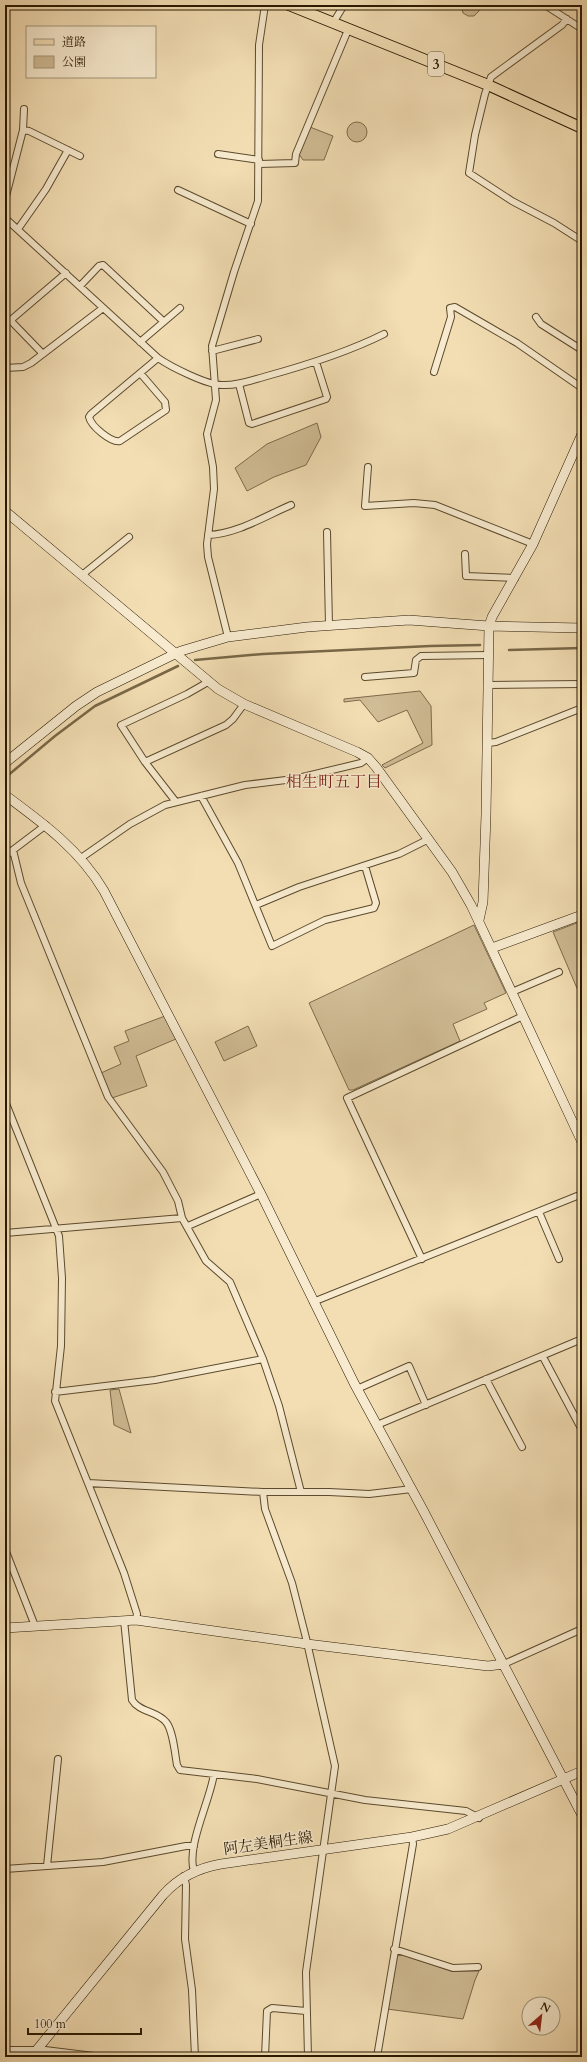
<svg xmlns="http://www.w3.org/2000/svg" width="587" height="2062" font-family="Cardo,'Noto Serif JP',serif">
<style>
.green{fill:#d0bc95;stroke:#7c6a4a}
.lines{fill:none;stroke-linecap:round;stroke-linejoin:round}
.stream{stroke:#786747;stroke-width:2.5}
.street-casing{stroke:#5b4a2d;stroke-width:8}
.secondary-casing{stroke:#281800;stroke-width:10}
.primary-casing{stroke:#281800;stroke-width:12}
.street{stroke:#f7eace;stroke-width:6}
.secondary{stroke:#f7eace;stroke-width:9}
.primary{stroke:#f3deb4;stroke-width:10}
.labels{text-anchor:middle;dominant-baseline:central;stroke-width:3;stroke-linejoin:round;paint-order:stroke}
.shield{fill:#f7eace;stroke:#66573e;stroke-width:1}
.shield-label{font-size:14px;font-weight:bold;fill:#281800}
.street-label{font-size:15px;fill:#281800;stroke:#f7eace}
.neighbourhood-label{font-size:16px;fill:#7a1f14;stroke:#f7eace}
</style>
<rect width="100%" height="100%" fill="#f3deb4"/>
<filter id="stains"><feTurbulence type="fractalNoise" baseFrequency=".005" numOctaves="4"/><feColorMatrix values="0 0 0 0 .2 0 0 0 0 .09 0 0 0 0 .02 0 0 0 .5 -.17"/></filter>
<radialGradient id="worn" r=".72"><stop offset=".6" stop-color="#630" stop-opacity="0"/><stop offset="1" stop-color="#630" stop-opacity=".3"/></radialGradient>
<!-- green -->
<path class="green" d="M 461,5 L 480,5 L 479,11 L 474,16 L 468,16 L 463,13 Z
M347 132a10 10 0 1 1 20 0a10 10 0 1 1-20 0Z
M 310,127 L 333,136 L 324,160 L 303,160 L 299,154 Z
M 317,423 L 321,437 L 306,465 L 274,477 L 247,491 L 235,468 L 267,444 Z
M 420,691 L 431,706 L 432,745 L 385,768 L 382,765 L 423,743 L 407,710 L 378,722 L 360,700 L 344,702 L 344,699 Z
M 582,921 L 582,1000 L 553,932 Z
M 474,925 L 506,993 L 484,1003 L 487,1009 L 453,1024 L 460,1041 L 353,1090 L 349,1090 L 309,1003 Z
M 165,1016 L 176,1039 L 136,1056 L 147,1086 L 112,1098 L 101,1073 L 121,1064 L 114,1047 L 129,1041 L 125,1031 Z
M 248,1026 L 257,1046 L 224,1061 L 215,1042 Z
M 119,1389 L 131,1433 L 114,1425 L 110,1390 Z
M 403,1955 L 451,1971 L 479,1971 L 475,1980 L 463,2019 L 387,2009 L 396,1956 Z"/>
<g class="lines">
<!-- stream -->
<path class="stream" d="M 509,650 L 582,648
M 195,660 L 263,654 L 430,646 L 480,645
M 6,777 L 55,736 L 95,706 L 178,666"/>
<!-- street casing -->
<g class="street-casing">
<path id="street" d="M 545,5 L 582,29
M 567,19 L 562,25 L 491,77 L 485,94 L 475,135 L 469,173 L 512,201 L 554,223 L 582,241
M 333,23 L 344,5
M 23,130 L 29,131 L 80,156
M 218,154 L 259,160
M 259,164 L 295,163 L 296,154 L 348,30
M 178,190 L 251,224
M 5,200 L 23,130 L 24,109
M 5,218 L 158,358 C 171,367 207,385 222,385 C 237,386 252,380 267,376 C 307,365 346,353 384,334
M 18,229 L 46,189 L 68,150
M 80,286 L 99,266 L 103,265 L 163,321
M 536,317 L 541,324 L 582,350
M 140,342 L 180,308
M 212,351 L 258,339
M 43,354 L 12,322 L 12,319 L 66,273
M 5,368 L 23,367 L 31,363 L 103,308
M 434,372 L 451,317 L 450,308 L 455,307 L 517,343 L 582,388
M 141,374 L 165,402 L 166,410 L 120,441 C 111,443 91,426 89,417 L 91,414 L 158,358
M 239,384 L 249,423 L 252,424 L 326,399 L 327,397 L 316,362
M 368,467 L 365,506 L 414,503 L 435,505 L 533,544
M 327,532 L 329,626
M 208,535 C 237,534 265,516 291,505
M 465,554 L 466,576 L 515,578
M 82,575 L 129,537
M 228,637 L 208,557 L 207,544 L 214,489 L 213,467 L 207,434 L 216,400 L 212,346 L 234,272 L 258,201 L 259,45 L 265,5
M 365,677 L 414,673 L 416,660 L 421,656 L 488,655
M 488,685 L 582,684
M 488,743 L 496,742 L 582,708
M 145,762 L 226,725 L 233,719 L 244,704
M 201,796 L 238,863 L 272,946 L 325,920 L 374,908 L 376,903 L 365,866
M 176,802 L 145,762 L 121,725 L 187,694 L 208,682
M 13,850 L 21,883 L 108,1097 L 163,1172 L 178,1201 L 182,1218 L 206,1261 L 230,1282 L 263,1359 L 279,1406 L 301,1492
M 5,856 L 46,825
M 81,858 L 130,824 L 165,805 L 245,785 L 294,779 L 361,763 L 368,758
M 256,905 L 299,887 L 399,854 L 429,839
M 512,992 L 559,972
M 5,1101 L 59,1236 L 62,1278 L 61,1346 L 55,1401 L 124,1573 L 137,1614 L 136,1620
M 539,1212 L 559,1259
M 188,1226 L 261,1194
M 5,1233 L 182,1218
M 422,1259 L 347,1098 L 523,1016
M 313,1302 L 582,1194
M 543,1357 L 582,1430
M 486,1379 L 522,1447
M 357,1389 L 409,1366 L 426,1405
M 55,1392 L 155,1380 L 263,1359
M 377,1425 L 582,1339
M 88,1483 L 263,1492 L 329,1492 L 369,1494 L 412,1489
M 263,1492 L 265,1509 L 292,1583 L 306,1638 L 335,1766 L 306,1972 L 308,2057
M 5,1549 L 35,1626
M 124,1620 L 132,1700 C 139,1712 157,1711 166,1722 C 173,1730 175,1754 177,1765 L 180,1770 L 257,1779 L 365,1800 L 466,1811 L 479,1818
M 504,1664 L 582,1629
M 47,1866 L 58,1759
M 5,1869 L 103,1862 L 186,1846 L 194,1846
M 194,1871 C 186,1847 210,1801 214,1774
M 184,1876 L 186,1885 L 185,1939 L 192,1990 L 195,2057
M 394,1949 L 453,1968 L 478,1967
M 5,2050 L 45,2050 L 102,2057
M 265,2057 L 267,2011 L 272,2008 L 306,2011
M 377,2057 L 413,1844 L 412,1837"/>
</g>
<!-- secondary casing -->
<g class="secondary-casing">
<path id="secondary" d="M 5,511 L 218,689 L 244,704 L 357,752 L 368,758 L 376,767 L 452,872 L 471,905 L 582,1142
M 5,763 L 76,706 L 97,692 L 181,651 L 228,637 L 307,627 L 409,620 L 489,626 L 582,628
M 5,795 C 43,823 80,850 104,891 L 261,1194 L 354,1383 L 424,1512 L 582,1815
M 479,920 L 483,902 L 486,815 L 489,626 L 492,617 L 533,544 L 582,434
M 492,948 L 582,915
M 5,1628 L 136,1620 L 307,1644 L 488,1666 L 504,1664
M 31,2057 L 163,1895 C 179,1877 198,1868 221,1864 L 412,1837 L 448,1829 L 582,1771"/>
</g>
<!-- primary casing -->
<g class="primary-casing">
<path id="primary" d="M 289,5 L 488,85 L 582,128"/>
</g>
<!-- street -->
<use href="#street" class="street"/>
<!-- secondary -->
<use href="#secondary" class="secondary"/>
<!-- primary -->
<use href="#primary" class="primary"/>
</g>
<g class="labels">
<!-- shield labels -->
<rect class="shield" x="428" y="52" width="16" height="24" rx="3"/>
<g class="shield-label">
<text x="436" y="64">3</text>
</g>
<!-- street labels -->
<g class="street-label">
<text transform="translate(268 1843) rotate(-8)">阿左美桐生線</text>
</g>
<!-- neighbourhood labels -->
<g class="neighbourhood-label">
<text x="334" y="782">相生町五丁目</text>
</g>
</g>
<!-- margin -->
<rect width="587" height="2062" fill="none" stroke="#f3deb4" stroke-width="20"/>
<rect x="6" y="6" width="575" height="2050" fill="none" stroke="#281800" stroke-width="2"/>
<rect x="10" y="10" width="567" height="2042" fill="none" stroke="#281800"/>
<!-- legend -->
<rect x="26" y="26" width="130" height="52" fill="#f7eace" stroke="#a4967c"/>
<rect x="34" y="39" width="20" height="6" fill="#f3deb4" stroke="#a4967c"/>
<text x="62" y="46" font-size="12" fill="#281800">道路</text>
<rect x="34" y="56" width="20" height="12" fill="#d0bc95" stroke="#a4967c"/>
<text x="62" y="66" font-size="12" fill="#281800">公園</text>
<!-- north arrow -->
<g transform="translate(541 2016) rotate(28)"><circle r="19" fill="#f7eace" stroke="#a4967c"/>
<path d="M0-3L7 15L0 10L-7 15Z" fill="#8f2418"/>
<text y="-6" font-size="11" font-weight="bold" text-anchor="middle" fill="#281800">N</text>
</g>
<!-- scale -->
<path d="M28 2028v6h113v-6" fill="none" stroke="#281800" stroke-width="2"/>
<text x="34" y="2028" font-size="12" fill="#281800" stroke="#f7eace" stroke-width="3" paint-order="stroke">100 m</text>
<rect width="100%" height="100%" filter="url(#stains)"/>
<rect width="100%" height="100%" fill="url(#worn)"/>
</svg>
